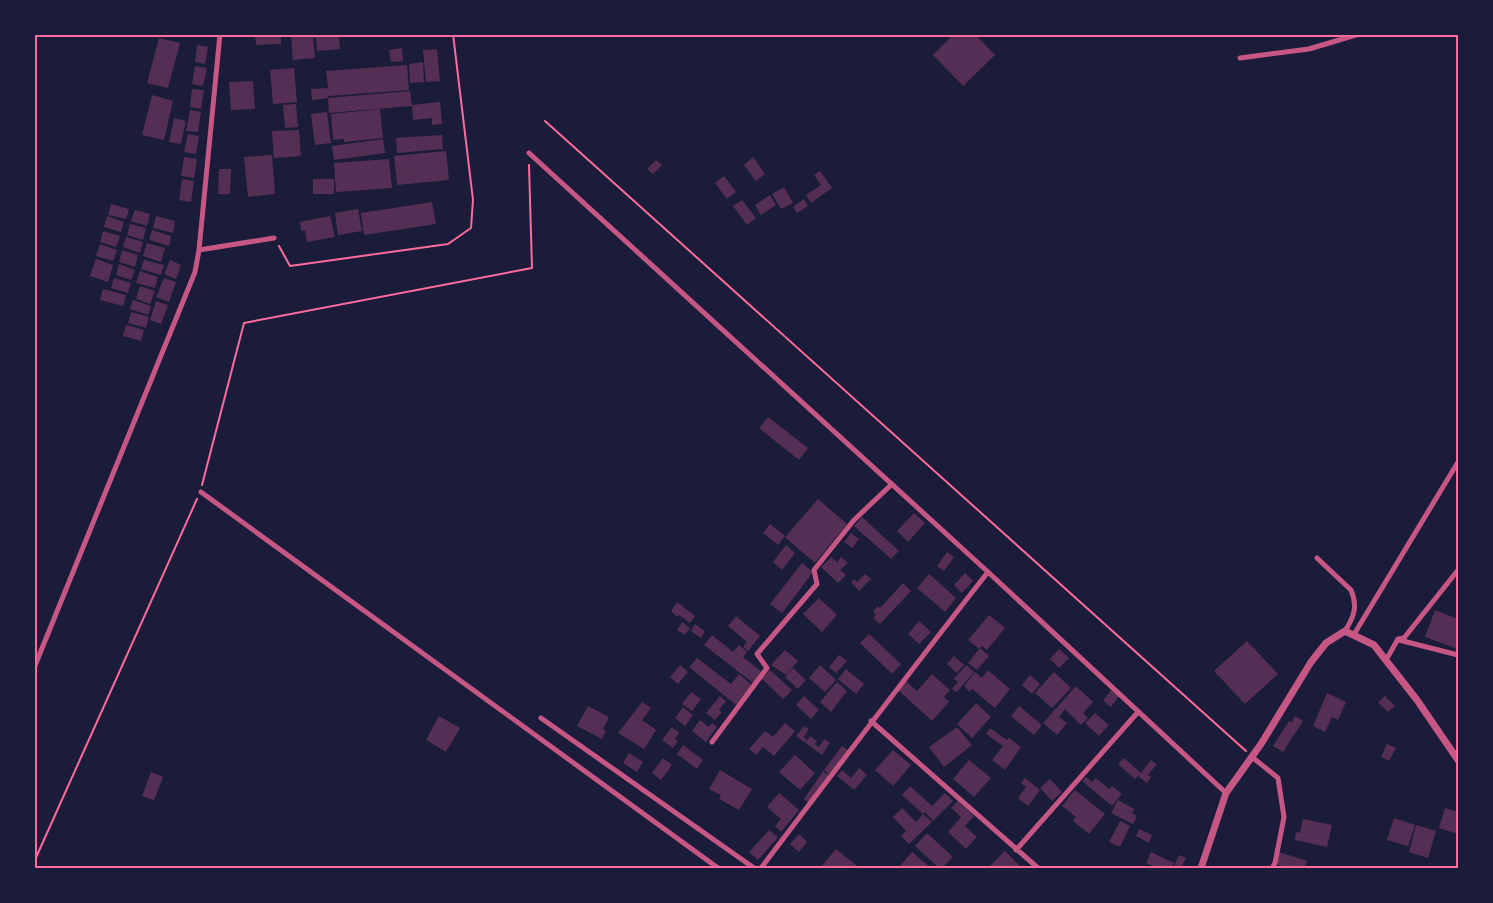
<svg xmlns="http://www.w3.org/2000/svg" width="1493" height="903" font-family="'Space Grotesk',sans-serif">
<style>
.building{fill:#542f53}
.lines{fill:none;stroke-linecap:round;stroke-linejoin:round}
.path{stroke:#ff6b9d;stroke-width:2}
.minor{stroke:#c65784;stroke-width:5}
.tertiary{stroke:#c65784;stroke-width:7}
.neatline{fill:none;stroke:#ff6b9d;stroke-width:2}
</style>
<rect width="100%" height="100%" fill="#1b1b3a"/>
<!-- building -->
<path class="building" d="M 255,34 L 281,34 L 281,44 L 256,45 Z
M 291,34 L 334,34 L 335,37 L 339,37 L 340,49 L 317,51 L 316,38 L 313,38 L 315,58 L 293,60 Z
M 954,34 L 975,34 L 995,55 L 963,86 L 933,55 Z
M 159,38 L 180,43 L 168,88 L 147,83 Z
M 197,45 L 208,47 L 205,64 L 195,62 Z
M 402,48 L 403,61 L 391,62 L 389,50 Z
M 437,49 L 440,81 L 426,82 L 423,50 Z
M 423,62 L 424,82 L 410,83 L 409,64 Z
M 407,65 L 409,90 L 328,96 L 328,98 L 312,100 L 311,89 L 328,88 L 326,71 Z
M 195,66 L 207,68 L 203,86 L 192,84 Z
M 294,68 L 297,102 L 273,104 L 270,70 Z
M 253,81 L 255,109 L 231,110 L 229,82 Z
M 192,89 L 204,90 L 201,109 L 190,107 Z
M 410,91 L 412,106 L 329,113 L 328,98 Z
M 152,95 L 173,101 L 164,140 L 142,135 Z
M 440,102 L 442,124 L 432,125 L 432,118 L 413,120 L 412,105 Z
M 296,104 L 298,127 L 285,128 L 283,105 Z
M 380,109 L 383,138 L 344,142 L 344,139 L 333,140 L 331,114 Z
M 190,110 L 201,112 L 198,132 L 186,131 Z
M 327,112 L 331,143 L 315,145 L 311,114 Z
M 174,118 L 186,121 L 181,144 L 169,142 Z
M 299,130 L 301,156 L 274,158 L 272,131 Z
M 188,134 L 199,136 L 196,154 L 184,152 Z
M 442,135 L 443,149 L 397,153 L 396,138 Z
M 383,139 L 385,153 L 334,160 L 332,146 Z
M 446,151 L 449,180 L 397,185 L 394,156 Z
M 272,155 L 275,194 L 248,197 L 244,157 Z
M 184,157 L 197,159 L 194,178 L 181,176 Z
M 753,157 L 765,174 L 756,181 L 744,165 Z
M 389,159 L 392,188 L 336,192 L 334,163 Z
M 656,160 L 662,165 L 653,174 L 647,169 Z
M 219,169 L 231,169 L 230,194 L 218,194 Z
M 820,171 L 832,188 L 811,203 L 806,195 L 821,185 L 814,175 Z
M 724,176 L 736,192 L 727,199 L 715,183 Z
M 182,179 L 194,181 L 191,202 L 179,200 Z
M 313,179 L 334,179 L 334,194 L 313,194 Z
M 784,187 L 793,203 L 781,209 L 772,194 Z
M 770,195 L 776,205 L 761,215 L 755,205 Z
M 804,199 L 808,206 L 797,213 L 793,207 Z
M 742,200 L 756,218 L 747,225 L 733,206 Z
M 432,202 L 436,224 L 364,235 L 361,213 Z
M 111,204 L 129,209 L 126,219 L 108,215 Z
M 358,209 L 362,231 L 338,235 L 335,213 Z
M 135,210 L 150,214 L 147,226 L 131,221 Z
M 107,216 L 124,222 L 121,232 L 104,227 Z
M 156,216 L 175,221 L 173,233 L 153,228 Z
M 330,216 L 335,237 L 307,242 L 305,230 L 301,231 L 300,222 Z
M 130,224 L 146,228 L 143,240 L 127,235 Z
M 152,230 L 171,236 L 169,246 L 149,240 Z
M 103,231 L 120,236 L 116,247 L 100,242 Z
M 126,237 L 143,242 L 140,253 L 123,247 Z
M 147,243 L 165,248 L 161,262 L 143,256 Z
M 100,244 L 117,250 L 113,261 L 96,256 Z
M 122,250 L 138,255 L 135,267 L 119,262 Z
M 96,259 L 113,265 L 108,282 L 90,276 Z
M 144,260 L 164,265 L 161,275 L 141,269 Z
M 170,260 L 181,265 L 176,279 L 164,274 Z
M 119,264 L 135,270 L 131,280 L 116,275 Z
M 140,271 L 158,277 L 155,288 L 136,283 Z
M 114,278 L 131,283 L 128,293 L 111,288 Z
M 164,278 L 176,282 L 169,302 L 156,297 Z
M 140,286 L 155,291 L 150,304 L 136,299 Z
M 103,289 L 126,295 L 123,306 L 100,300 Z
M 133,300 L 151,306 L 148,315 L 130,309 Z
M 156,301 L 168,305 L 161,324 L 150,320 Z
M 131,312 L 149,317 L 146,328 L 128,323 Z
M 126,325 L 144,330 L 141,341 L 123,336 Z
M 768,417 L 808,448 L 799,460 L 759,428 Z
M 818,499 L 847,524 L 815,563 L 785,537 Z
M 914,513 L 925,523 L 908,542 L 897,531 Z
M 862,517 L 899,551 L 891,559 L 854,526 Z
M 770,524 L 785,536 L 778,545 L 763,533 Z
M 851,533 L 859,539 L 852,548 L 844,542 Z
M 786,545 L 795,553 L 782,570 L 773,562 Z
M 947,552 L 954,557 L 944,571 L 937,566 Z
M 831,557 L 837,562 L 841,557 L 848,563 L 840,570 L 846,575 L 838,583 L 821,567 Z
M 802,563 L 813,572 L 782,613 L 770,604 Z
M 965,573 L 973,581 L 962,593 L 954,585 Z
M 865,574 L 871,579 L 859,591 L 851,582 L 854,579 L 857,582 Z
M 929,574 L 956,598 L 945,612 L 917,588 Z
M 903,583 L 911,591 L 880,624 L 873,618 L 876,615 L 873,611 L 878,606 L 880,608 Z
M 819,598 L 837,615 L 822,632 L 803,614 Z
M 677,602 L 695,616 L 690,623 L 679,615 L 677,617 L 671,611 Z
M 1435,610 L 1458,619 L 1458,649 L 1425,637 Z
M 989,615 L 1005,628 L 987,650 L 982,646 L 979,649 L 968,640 Z
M 736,616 L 760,636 L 748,651 L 743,647 L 747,642 L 728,626 Z
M 919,621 L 931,632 L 919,644 L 908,634 Z
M 682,622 L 690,628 L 685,635 L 677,630 Z
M 695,624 L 705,631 L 701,638 L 691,631 Z
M 869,634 L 901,664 L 892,674 L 860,643 Z
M 712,635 L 733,652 L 739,645 L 747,652 L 743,657 L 762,672 L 753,683 L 704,645 Z
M 1247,641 L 1278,674 L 1245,704 L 1214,671 Z
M 980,648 L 989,656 L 977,670 L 968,663 Z
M 1059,649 L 1069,658 L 1059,668 L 1050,659 Z
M 785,650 L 798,661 L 786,675 L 771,665 Z
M 839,655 L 847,661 L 836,673 L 829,667 Z
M 954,656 L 964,665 L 957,673 L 947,664 Z
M 697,658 L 731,684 L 739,674 L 752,685 L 736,705 L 689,667 Z
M 680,665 L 688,672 L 678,684 L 670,677 Z
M 820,665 L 836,680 L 825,692 L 809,678 Z
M 966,665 L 974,672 L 957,692 L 952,689 L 958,682 L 954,679 Z
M 793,668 L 806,680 L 798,689 L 785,677 Z
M 846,669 L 864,684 L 856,694 L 838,679 Z
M 770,670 L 792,690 L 783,699 L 762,679 Z
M 988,670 L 1010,689 L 995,708 L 972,689 L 970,692 L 964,686 L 975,672 L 982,678 Z
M 1054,672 L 1071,688 L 1052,708 L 1035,693 Z
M 932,674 L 950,690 L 944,697 L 949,702 L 932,721 L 898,690 L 906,681 L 917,691 Z
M 1030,675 L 1040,684 L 1032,694 L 1022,685 Z
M 837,682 L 847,691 L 831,712 L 820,702 Z
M 1076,686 L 1093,702 L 1083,713 L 1088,718 L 1081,725 L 1065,709 L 1059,717 L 1067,723 L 1057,735 L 1043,723 Z
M 1111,690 L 1119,696 L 1111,707 L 1103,701 Z
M 691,692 L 701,699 L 692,711 L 682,704 Z
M 1327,693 L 1346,702 L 1338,720 L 1332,717 L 1325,732 L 1313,726 Z
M 720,696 L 726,701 L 719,710 L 722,712 L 715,720 L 706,713 Z
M 804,696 L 819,710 L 811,719 L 796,705 Z
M 1385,696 L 1395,706 L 1388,712 L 1378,702 Z
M 642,702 L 651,708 L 642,720 L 656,730 L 644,749 L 618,733 Z
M 976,703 L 991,717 L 972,738 L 957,724 Z
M 588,706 L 609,717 L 603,729 L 606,731 L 602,739 L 577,726 Z
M 1019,706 L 1042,725 L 1034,735 L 1011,716 Z
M 683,707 L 693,715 L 685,726 L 675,718 Z
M 1095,713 L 1109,725 L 1099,736 L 1085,723 Z
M 439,716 L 460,728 L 446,752 L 426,740 Z
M 1295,716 L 1303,721 L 1283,752 L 1273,746 L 1289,721 L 1292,722 Z
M 700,720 L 709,727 L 712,723 L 717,727 L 706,742 L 692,731 Z
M 785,723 L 795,731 L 774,756 L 763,747 L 756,755 L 749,749 L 765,731 L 773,737 Z
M 804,726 L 809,729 L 804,737 L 807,740 L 810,736 L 817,741 L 815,744 L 819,747 L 824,739 L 830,743 L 822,755 L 796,736 Z
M 672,727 L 679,733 L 675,739 L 678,741 L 673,748 L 662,740 Z
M 957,727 L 972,745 L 944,767 L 929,747 Z
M 990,728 L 1007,740 L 1009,738 L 1021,747 L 1005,770 L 992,760 L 1003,746 L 986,734 Z
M 1387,744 L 1396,748 L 1389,761 L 1381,757 Z
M 683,745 L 703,760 L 697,769 L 677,754 Z
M 842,746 L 850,752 L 831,776 L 824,770 Z
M 893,750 L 911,765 L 893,786 L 875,770 Z
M 629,753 L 643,762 L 637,772 L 623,763 Z
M 795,755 L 815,773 L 800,790 L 779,772 Z
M 663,758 L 672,765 L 661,780 L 652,773 Z
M 1124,758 L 1141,773 L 1151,760 L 1157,764 L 1148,775 L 1151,777 L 1147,783 L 1138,776 L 1135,779 L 1118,764 Z
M 969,760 L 991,778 L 974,797 L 953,779 Z
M 859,768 L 867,775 L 854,790 L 837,776 L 842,770 L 851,778 Z
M 720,770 L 752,789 L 739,810 L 719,799 L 721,795 L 709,789 Z
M 823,771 L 831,777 L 810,804 L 804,799 Z
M 151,772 L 163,777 L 154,800 L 142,796 Z
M 1086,777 L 1092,782 L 1096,778 L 1109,789 L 1112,786 L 1122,794 L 1112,806 L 1082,781 Z
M 1025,778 L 1040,790 L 1028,806 L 1018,798 L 1026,787 L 1021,783 Z
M 1050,779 L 1062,792 L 1052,801 L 1040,788 Z
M 910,786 L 932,806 L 945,793 L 953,801 L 933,821 L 925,812 L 923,814 L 932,822 L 909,844 L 901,836 L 906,831 L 893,817 L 902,808 L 916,822 L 923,814 L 902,795 Z
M 1075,790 L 1105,814 L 1089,834 L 1073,821 L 1076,817 L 1062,806 Z
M 779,793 L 799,810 L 781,832 L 775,826 L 781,819 L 767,807 Z
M 1118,800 L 1134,809 L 1132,813 L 1137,816 L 1133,824 L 1111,813 Z
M 958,801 L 974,816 L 965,826 L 977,837 L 966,849 L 948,832 L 961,817 L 951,808 Z
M 1445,808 L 1458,812 L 1458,834 L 1439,828 Z
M 1394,818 L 1415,825 L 1408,846 L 1387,840 Z
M 1303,819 L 1332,825 L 1327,847 L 1295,840 L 1296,832 L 1300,833 Z
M 1120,821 L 1130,826 L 1120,847 L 1109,842 Z
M 1416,825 L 1436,831 L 1428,858 L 1409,852 Z
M 1139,829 L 1152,835 L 1149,843 L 1136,836 Z
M 769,830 L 778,837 L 758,860 L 749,852 Z
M 927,833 L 953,857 L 942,868 L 939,868 L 915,846 Z
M 799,834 L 807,842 L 799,852 L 790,844 Z
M 836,849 L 857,866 L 855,868 L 820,868 Z
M 1005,851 L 1021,867 L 1020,868 L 988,868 Z
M 912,852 L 931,868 L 898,868 Z
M 1151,852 L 1174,863 L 1171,868 L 1158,868 L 1146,863 Z
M 1279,852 L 1307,861 L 1305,868 L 1289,868 L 1275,864 Z
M 1179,855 L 1186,858 L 1181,868 L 1173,868 Z"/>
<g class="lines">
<!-- path -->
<path class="path" d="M 545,121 L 1246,751
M 279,246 L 290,266 L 448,244 L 471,228 L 473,200 L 453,34
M 202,485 L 244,323 L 532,268 L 529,165
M 34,862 L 197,499"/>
<!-- minor -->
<path class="minor" d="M 1240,58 L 1309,49 L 1359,34
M 529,153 L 988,572 L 1226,793
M 199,250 L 274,238
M 201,492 L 718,868
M 1317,558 L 1351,590 C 1358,606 1354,617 1345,631
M 1353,636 L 1458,462
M 1399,640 L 1458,655
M 1386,660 L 1398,639 L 1404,638 L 1458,570
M 34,668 L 195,272 L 199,250 L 220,34
M 541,718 L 754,868
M 871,721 L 1038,868
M 712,742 L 767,668 L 757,654 L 817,584 L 814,570 L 854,520 L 892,484
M 1252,757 L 1278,778 L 1284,817 L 1275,863 L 1272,868
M 1016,850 L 1138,712
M 761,868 C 836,769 911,670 988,572"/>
<!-- tertiary -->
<path class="tertiary" d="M 1201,868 L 1226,793 L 1261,744 L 1311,662 L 1326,643 L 1345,631 L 1374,645 L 1417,700 L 1458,760"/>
</g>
<!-- border -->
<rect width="1493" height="903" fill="none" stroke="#1b1b3a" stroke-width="72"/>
<rect x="36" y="36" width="1421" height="831" class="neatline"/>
</svg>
